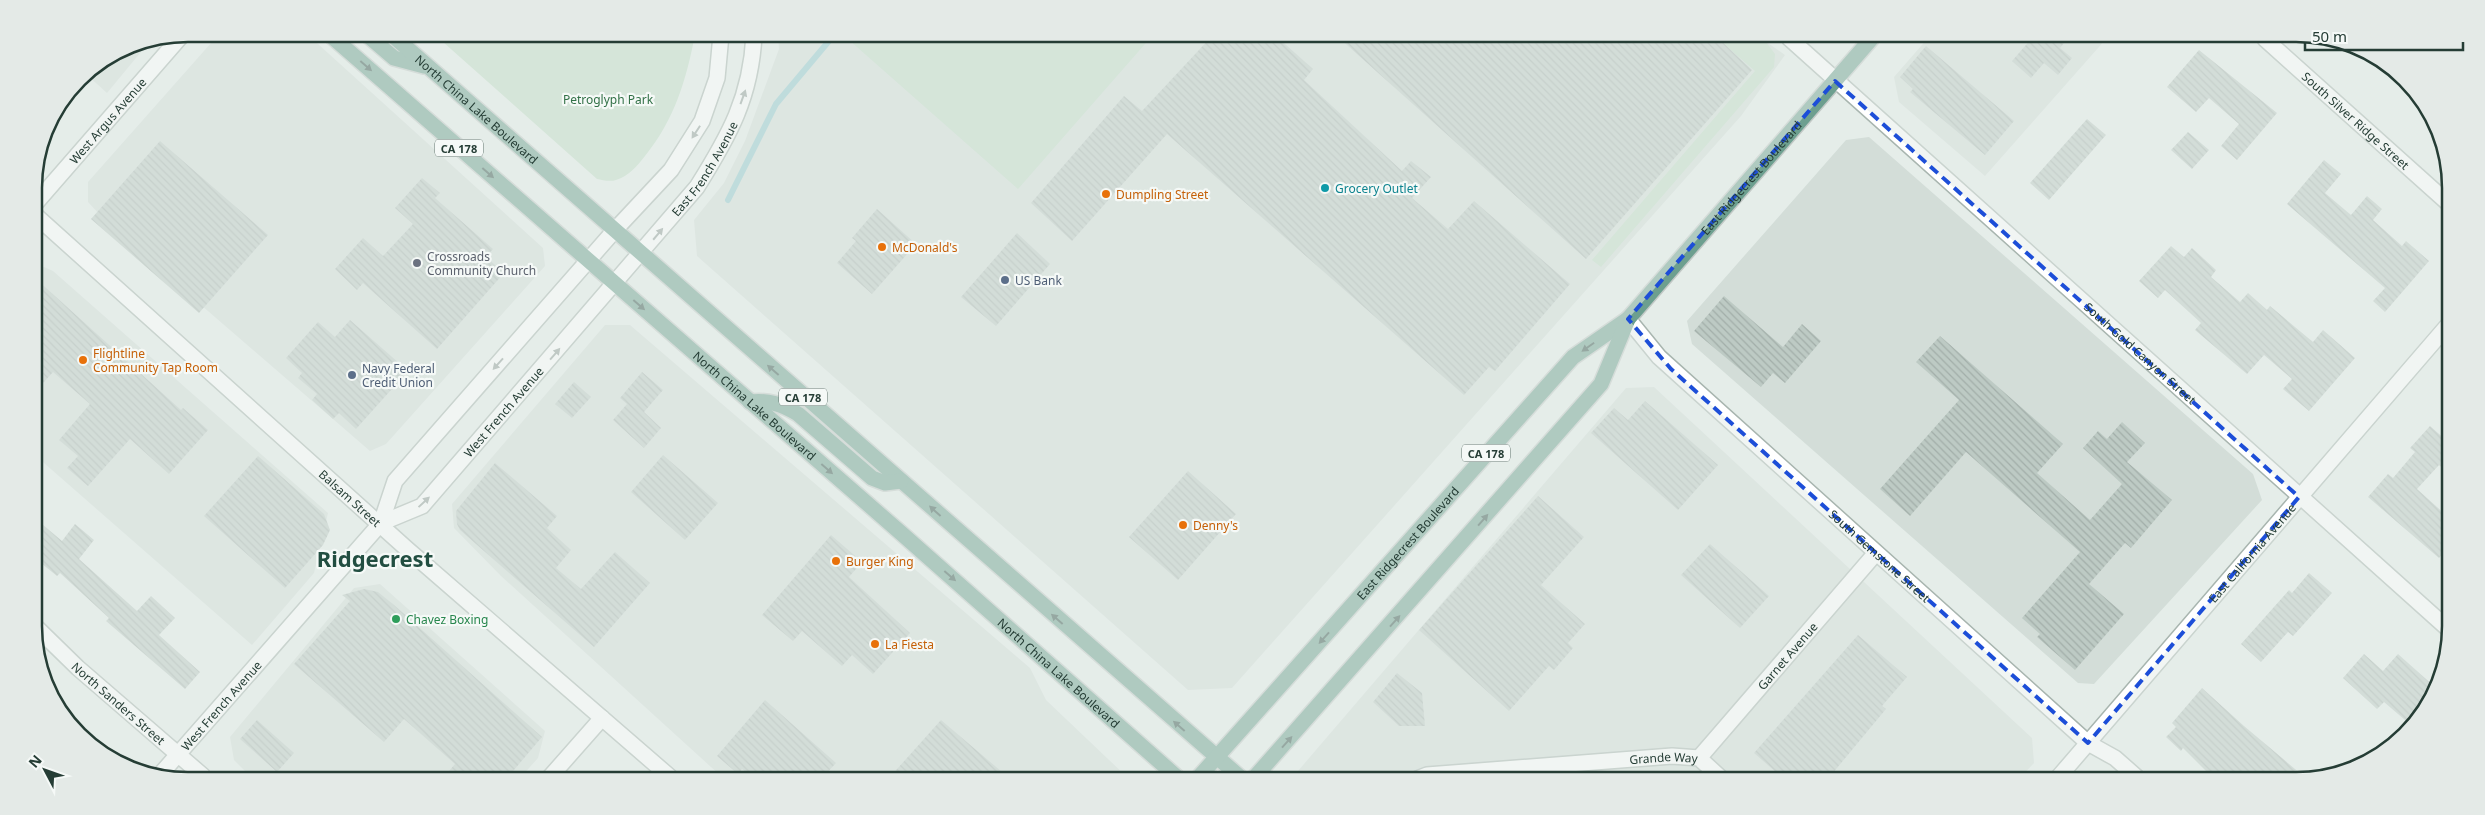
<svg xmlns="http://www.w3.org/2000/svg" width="2485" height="815" font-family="'Noto Sans',sans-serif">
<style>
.built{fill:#d3ddd8}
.green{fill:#c0dcc5}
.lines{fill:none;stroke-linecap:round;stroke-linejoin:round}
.stream{stroke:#91c8cd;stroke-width:6}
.building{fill:url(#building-back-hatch)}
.minor-casing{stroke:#a8b5af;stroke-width:18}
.major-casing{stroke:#c2c9c6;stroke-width:18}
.minor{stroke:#fff;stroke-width:15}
.major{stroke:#6d9f8f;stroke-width:15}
.oneway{fill:#37564c}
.oneway2{fill:#929e9a}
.marked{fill:none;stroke:#1d4ed8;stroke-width:4;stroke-dasharray:10 6;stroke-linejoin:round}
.culture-dot{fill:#0f9aa8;stroke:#f5f9f7;stroke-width:2}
.food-dot{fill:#e8710a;stroke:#f5f9f7;stroke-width:2}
.worship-dot{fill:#6b7280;stroke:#f5f9f7;stroke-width:2}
.service-dot{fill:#5c6f8a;stroke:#f5f9f7;stroke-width:2}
.leisure-dot{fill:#2e9e5b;stroke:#f5f9f7;stroke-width:2}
.labels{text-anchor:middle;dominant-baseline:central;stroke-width:4.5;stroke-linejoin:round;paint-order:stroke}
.shield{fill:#f5f9f7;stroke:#63756f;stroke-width:1}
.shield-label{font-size:11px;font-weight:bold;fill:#253d35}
.park-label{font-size:12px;fill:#327147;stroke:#f5f9f7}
.street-label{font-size:12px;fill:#253d35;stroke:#f5f9f7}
.culture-label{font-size:12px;fill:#0d838f;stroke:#f5f9f7;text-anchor:start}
.food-label{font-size:12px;fill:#c56008;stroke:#f5f9f7;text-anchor:start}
.worship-label{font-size:12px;fill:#5b616d;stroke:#f5f9f7;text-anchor:start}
.service-label{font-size:12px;fill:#4e5e75;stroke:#f5f9f7;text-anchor:start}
.leisure-label{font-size:12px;fill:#27864d;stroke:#f5f9f7;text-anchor:start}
.town-label{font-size:22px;font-weight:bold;fill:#224e41;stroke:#f5f9f7}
.rim{fill:none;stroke:#253d35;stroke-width:2.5}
</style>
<defs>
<pattern id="building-back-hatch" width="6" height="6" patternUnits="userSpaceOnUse" patternTransform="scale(1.25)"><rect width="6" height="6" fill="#bdcac4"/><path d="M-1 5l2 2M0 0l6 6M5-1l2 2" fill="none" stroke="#a2aea9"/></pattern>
</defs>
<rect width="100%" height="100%" fill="#e5ede9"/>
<!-- built -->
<path class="built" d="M 219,34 L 307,34 L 543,248 L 545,266 L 386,444 L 370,451 L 113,229 L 88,202 L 88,182 Z
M 778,35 L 1761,38 L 1785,55 L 1741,116 L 1232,688 L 1188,690 L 697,256 L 694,220 L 724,183 L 745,141 L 779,49 Z
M 1928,38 L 2106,39 L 1985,176 L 1899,102 L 1894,77 Z
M 150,41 L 107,93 L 86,74 L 130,45 Z
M 1869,137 L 2253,474 L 2262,500 L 2094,684 L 2078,683 L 1692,344 L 1687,321 L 1846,140 Z
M 35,263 L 53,271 L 328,513 L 314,573 L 252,645 L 36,456 Z
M 605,325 L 630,325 L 1030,668 L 1046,700 L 1128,778 L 722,777 L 501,576 L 454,528 L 452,504 Z
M 1654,387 L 2032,738 L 2034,763 L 2018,780 L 1298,779 L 1298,771 L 1626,388 Z
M 380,584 L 545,731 L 538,758 L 521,777 L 250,776 L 234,760 L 230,737 L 354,588 Z"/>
<!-- green -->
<path class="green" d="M 434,34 L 695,35 C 686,80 675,119 645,156 C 637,166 629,176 616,180 C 610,182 602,180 597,179 Z
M 848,35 L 1152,36 L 1018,189 L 849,40 Z
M 1717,38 L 1763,38 L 1775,54 L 1774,67 L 1601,267 L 1592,260 L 1755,71 Z"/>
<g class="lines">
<!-- stream -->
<path class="stream" d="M 728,200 L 776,104 L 834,35"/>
</g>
<!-- building -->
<path class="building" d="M 1212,36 L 1276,36 L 1313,69 L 1304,80 L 1402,171 L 1411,161 L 1431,177 L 1412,198 L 1448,229 L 1474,201 L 1570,284 L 1495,371 L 1489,367 L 1464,395 L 1167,134 L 1072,241 L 1031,203 L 1124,96 L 1142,111 Z
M 1338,37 L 1718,38 L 1752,70 L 1586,259 Z
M 2032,38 L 2068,38 L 2060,48 L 2072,58 L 2058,75 L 2044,63 L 2031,78 L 2012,61 Z
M 1926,46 L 2014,121 L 1985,155 L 1910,92 L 1913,89 L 1900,77 Z
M 2199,50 L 2277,113 L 2237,160 L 2221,146 L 2239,124 L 2209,98 L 2196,112 L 2167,87 Z
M 2087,119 L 2106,135 L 2049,200 L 2030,183 Z
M 2188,132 L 2209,150 L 2192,169 L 2171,150 Z
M 160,141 L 268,235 L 199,313 L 91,219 Z
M 2324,160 L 2341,174 L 2325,193 L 2351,215 L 2367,196 L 2382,209 L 2373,220 L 2402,246 L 2406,241 L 2429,261 L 2385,312 L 2373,301 L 2385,288 L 2287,204 Z
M 422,178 L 440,193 L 435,198 L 493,249 L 486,257 L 504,273 L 437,349 L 363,283 L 357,290 L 335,269 L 363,238 L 383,256 L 413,224 L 395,208 Z
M 877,209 L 916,244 L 872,294 L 837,263 L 856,241 L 852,238 Z
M 1017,233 L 1050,264 L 996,326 L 961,297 Z
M 2171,246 L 2184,257 L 2192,248 L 2216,270 L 2211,277 L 2240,302 L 2248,293 L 2267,310 L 2270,306 L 2313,342 L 2323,330 L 2355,358 L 2309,411 L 2283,389 L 2292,379 L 2264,355 L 2247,374 L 2195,330 L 2201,323 L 2165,290 L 2158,298 L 2139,281 Z
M 35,278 L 181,410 L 183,408 L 208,430 L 169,474 L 130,439 L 88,486 L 67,468 L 78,456 L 59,440 L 90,404 L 53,372 L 35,392 Z
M 1724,296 L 1783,347 L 1802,324 L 1821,341 L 1785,383 L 1773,373 L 1761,387 L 1694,331 Z
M 350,320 L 408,371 L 356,429 L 339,413 L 333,419 L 312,400 L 317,394 L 298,378 L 302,373 L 286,358 L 318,322 L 335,337 Z
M 1940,336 L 2063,444 L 2037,473 L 2090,520 L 2122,484 L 2083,448 L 2098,431 L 2107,439 L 2122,422 L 2145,443 L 2127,462 L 2172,500 L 2131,548 L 2125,543 L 2089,584 L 2124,614 L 2075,670 L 2037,637 L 2040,634 L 2022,618 L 2080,552 L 1966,452 L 1910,516 L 1880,489 L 1959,400 L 1916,362 Z
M 642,372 L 663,390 L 644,412 L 661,428 L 644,448 L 613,420 L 627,404 L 620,398 Z
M 574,382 L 591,397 L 572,418 L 555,404 Z
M 1645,401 L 1718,465 L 1678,510 L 1591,433 L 1614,408 L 1628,420 Z
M 2430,426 L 2447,441 L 2447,472 L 2439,465 L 2417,489 L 2447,516 L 2446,550 L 2439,558 L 2368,497 L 2388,474 L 2393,478 L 2415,452 L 2410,448 Z
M 663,455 L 718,503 L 685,540 L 631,492 Z
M 258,456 L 324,514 L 330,530 L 323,545 L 285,588 L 204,516 Z
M 495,463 L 557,516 L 547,528 L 571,550 L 556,568 L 581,589 L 615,552 L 650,583 L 594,647 L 460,530 L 457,524 L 456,511 Z
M 1188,471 L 1236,514 L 1178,580 L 1129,537 Z
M 1538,496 L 1584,537 L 1541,585 L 1585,624 L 1568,643 L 1573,648 L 1554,670 L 1549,666 L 1509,711 L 1419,630 Z
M 36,519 L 62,541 L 75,524 L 94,540 L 79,559 L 137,611 L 151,596 L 175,618 L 159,635 L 200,672 L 185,689 L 106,621 L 109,618 L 60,573 L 57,576 L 36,559 Z
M 831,535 L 862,562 L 849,577 L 910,633 L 873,674 L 852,655 L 842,666 L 802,631 L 793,641 L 762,615 Z
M 1710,544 L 1769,596 L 1740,628 L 1681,575 Z
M 2309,573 L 2332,593 L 2293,636 L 2288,632 L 2261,662 L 2241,644 L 2289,590 L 2292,593 Z
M 364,589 L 378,592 L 394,605 L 542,737 L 508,777 L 444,777 L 455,764 L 404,719 L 384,742 L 294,664 L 350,601 L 342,595 Z
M 1858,635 L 1907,677 L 1882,706 L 1886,709 L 1827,780 L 1785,780 L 1754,753 Z
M 2364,654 L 2383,671 L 2398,654 L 2436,688 L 2425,712 L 2412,726 L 2384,702 L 2377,709 L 2343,678 Z
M 1397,673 L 1422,693 L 1425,726 L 1399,726 L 1373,702 Z
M 2202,688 L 2244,726 L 2308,780 L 2216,781 L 2183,748 L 2181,751 L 2166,737 L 2176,727 L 2172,723 Z
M 765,700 L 836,763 L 823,777 L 752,777 L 742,769 L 738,774 L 717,756 Z
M 257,720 L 294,753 L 277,772 L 240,739 Z
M 941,720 L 1009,778 L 889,778 Z"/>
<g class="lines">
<!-- minor casing -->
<g class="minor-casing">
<g id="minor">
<path id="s1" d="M 1789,38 L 2446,627"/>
<path id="s2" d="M 2265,39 L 2448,203"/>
<path id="s3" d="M 34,205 L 182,35"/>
<path id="s4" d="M 34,214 L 407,549 L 670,777"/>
<path id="s5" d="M 1628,319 L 1659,357 L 2088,743 L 2115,758 L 2141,781"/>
<path id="s6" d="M 381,523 L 422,506 L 697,187 C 729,136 751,97 754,35"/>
<path id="s7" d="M 37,628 L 78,668 L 203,776"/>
<path id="s8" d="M 1699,758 L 1875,554"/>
<path id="s9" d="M 159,776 L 381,523 L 395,481 L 614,231 L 671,170 L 702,121 L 717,78 L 721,35"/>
<path d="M 550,777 L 602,718"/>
<path id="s10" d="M 1417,779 L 1427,775 L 1672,756 L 1699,758 L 1723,780"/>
<path id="s11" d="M 2056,780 L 2448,325"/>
</g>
</g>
<!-- major casing -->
<g class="major-casing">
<g id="major">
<path id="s12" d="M 329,34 L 901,533 L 1178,778"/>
<path d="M 366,34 L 394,58 L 424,66"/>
<path id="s13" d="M 391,34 L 1241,778"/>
<path d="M 750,402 C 768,400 782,404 798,414 L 872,478 L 885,483 L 901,481"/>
<path id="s14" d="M 1198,778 L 1573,357 L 1628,319 L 1872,38"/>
<path d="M 1254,778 L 1601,384 L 1628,319"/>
</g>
</g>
<!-- minor -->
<use href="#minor" class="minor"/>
<!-- major -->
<use href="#major" class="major"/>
</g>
<!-- one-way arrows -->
<defs><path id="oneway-solid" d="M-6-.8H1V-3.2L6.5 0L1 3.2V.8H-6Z" transform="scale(1.25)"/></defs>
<g class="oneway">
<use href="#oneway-solid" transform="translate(366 66) rotate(41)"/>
<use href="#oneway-solid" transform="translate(488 173) rotate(41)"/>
<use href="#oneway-solid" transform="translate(639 305) rotate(41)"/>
<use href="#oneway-solid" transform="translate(1588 347) rotate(145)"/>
<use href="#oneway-solid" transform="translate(773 370) rotate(-139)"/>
<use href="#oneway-solid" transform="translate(827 469) rotate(41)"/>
<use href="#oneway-solid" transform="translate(935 511) rotate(-138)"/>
<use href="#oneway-solid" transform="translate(1483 520) rotate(-49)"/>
<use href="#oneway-solid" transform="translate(950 576) rotate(41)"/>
<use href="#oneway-solid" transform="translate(1057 619) rotate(-139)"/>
<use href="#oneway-solid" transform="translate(1395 621) rotate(-48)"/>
<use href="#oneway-solid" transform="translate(1324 638) rotate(132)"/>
<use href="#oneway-solid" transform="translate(1179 726) rotate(-139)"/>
<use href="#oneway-solid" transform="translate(1287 742) rotate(-48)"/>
</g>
<g class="oneway2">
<use href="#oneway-solid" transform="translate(743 97) rotate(-70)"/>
<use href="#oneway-solid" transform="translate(696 132) rotate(123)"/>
<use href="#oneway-solid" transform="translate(658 234) rotate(-50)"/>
<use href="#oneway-solid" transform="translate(555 354) rotate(-49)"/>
<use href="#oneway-solid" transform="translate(498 364) rotate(132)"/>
<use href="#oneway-solid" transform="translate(424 502) rotate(-43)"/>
</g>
<!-- marked area -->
<path d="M0 0H2485V815H0ZM 1835,81 L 2299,497 L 2088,743 L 1671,369 L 1628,319 Z" fill="#e5ede9" fill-opacity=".55" fill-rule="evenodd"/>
<path class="marked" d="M 1835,81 L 2299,497 L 2088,743 L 1671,369 L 1628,319 Z"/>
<!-- markers -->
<circle class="culture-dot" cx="1325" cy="188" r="5"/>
<g class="food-dot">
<circle cx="1106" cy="194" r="5"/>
<circle cx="882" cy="247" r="5"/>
<circle cx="83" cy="360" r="5"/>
<circle cx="1183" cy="525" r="5"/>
<circle cx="836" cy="561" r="5"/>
<circle cx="875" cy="644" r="5"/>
</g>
<circle class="worship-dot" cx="417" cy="263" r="5"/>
<g class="service-dot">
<circle cx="1005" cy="280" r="5"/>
<circle cx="352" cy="375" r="5"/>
</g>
<circle class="leisure-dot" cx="396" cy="619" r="5"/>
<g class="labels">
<!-- shield labels -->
<g class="shield">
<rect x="435" y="139.5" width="48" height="17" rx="4"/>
<rect x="779" y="388.5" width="48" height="17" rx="4"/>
<rect x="1462" y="444.5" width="48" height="17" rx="4"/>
</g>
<g class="shield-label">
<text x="459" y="148">CA 178</text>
<text x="803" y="397">CA 178</text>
<text x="1486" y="453">CA 178</text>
</g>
<!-- park labels -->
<g class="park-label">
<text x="608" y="99">Petroglyph Park</text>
</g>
<!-- street labels -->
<g class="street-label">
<text stroke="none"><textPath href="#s13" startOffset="114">North China Lake Boulevard</textPath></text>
<text stroke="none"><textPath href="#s3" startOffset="112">West Argus Avenue</textPath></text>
<text stroke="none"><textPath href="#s2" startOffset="122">South Silver Ridge Street</textPath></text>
<text stroke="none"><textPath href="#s6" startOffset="485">East French Avenue</textPath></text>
<text stroke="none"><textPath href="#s14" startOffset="818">East Ridgecrest Boulevard</textPath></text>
<text stroke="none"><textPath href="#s1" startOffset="472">South Gold Canyon Street</textPath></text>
<text stroke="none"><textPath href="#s12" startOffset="565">North China Lake Boulevard</textPath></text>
<text stroke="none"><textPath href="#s6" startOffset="169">West French Avenue</textPath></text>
<text stroke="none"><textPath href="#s4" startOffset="425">Balsam Street</textPath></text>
<text stroke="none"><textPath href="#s14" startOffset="315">East Ridgecrest Boulevard</textPath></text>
<text stroke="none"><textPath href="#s11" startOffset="300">East California Avenue</textPath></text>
<text stroke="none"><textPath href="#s5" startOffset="346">South Gemstone Street</textPath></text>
<text stroke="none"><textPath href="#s8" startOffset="135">Garnet Avenue</textPath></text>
<text stroke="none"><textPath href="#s12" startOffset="970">North China Lake Boulevard</textPath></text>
<text stroke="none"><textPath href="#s7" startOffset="111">North Sanders Street</textPath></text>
<text stroke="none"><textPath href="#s9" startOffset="94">West French Avenue</textPath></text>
<text stroke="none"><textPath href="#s10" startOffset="248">Grande Way</textPath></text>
</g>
<!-- culture labels -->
<g class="culture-label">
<text x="1335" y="188">Grocery Outlet</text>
</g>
<!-- food labels -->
<g class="food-label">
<text x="1116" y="194">Dumpling Street</text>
<text x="892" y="247">McDonald's</text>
<text x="93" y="353">Flightline<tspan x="93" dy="14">Community Tap Room</tspan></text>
<text x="1193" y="525">Denny's</text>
<text x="846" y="561">Burger King</text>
<text x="885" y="644">La Fiesta</text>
</g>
<!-- worship labels -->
<g class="worship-label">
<text x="427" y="256">Crossroads<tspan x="427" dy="14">Community Church</tspan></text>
</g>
<!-- service labels -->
<g class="service-label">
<text x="1015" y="280">US Bank</text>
<text x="362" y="368">Navy Federal<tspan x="362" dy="14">Credit Union</tspan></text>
</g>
<!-- leisure labels -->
<g class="leisure-label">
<text x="406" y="619">Chavez Boxing</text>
</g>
<!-- town labels -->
<g class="town-label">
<text x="375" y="558">Ridgecrest</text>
</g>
</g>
<!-- crop -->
<path d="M0 0H2485V815H0ZM188 42H2296A146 146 0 0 1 2442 188V626A146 146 0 0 1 2296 772H188A146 146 0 0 1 42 626V188A146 146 0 0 1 188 42Z" fill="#e4eae7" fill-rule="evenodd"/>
<path class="rim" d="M188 42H2296A146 146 0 0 1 2442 188V626A146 146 0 0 1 2296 772H188A146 146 0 0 1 42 626V188A146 146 0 0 1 188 42Z"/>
<!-- north arrow -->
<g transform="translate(45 770) rotate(311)" stroke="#f5f9f7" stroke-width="4" paint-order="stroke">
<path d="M0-4L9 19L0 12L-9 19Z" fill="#253d35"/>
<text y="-8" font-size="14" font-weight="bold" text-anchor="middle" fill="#253d35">N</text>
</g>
<!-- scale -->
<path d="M2305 42v8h158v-8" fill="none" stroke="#253d35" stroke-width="2.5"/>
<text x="2312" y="42" font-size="15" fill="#253d35" stroke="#f5f9f7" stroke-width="4" paint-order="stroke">50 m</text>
</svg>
